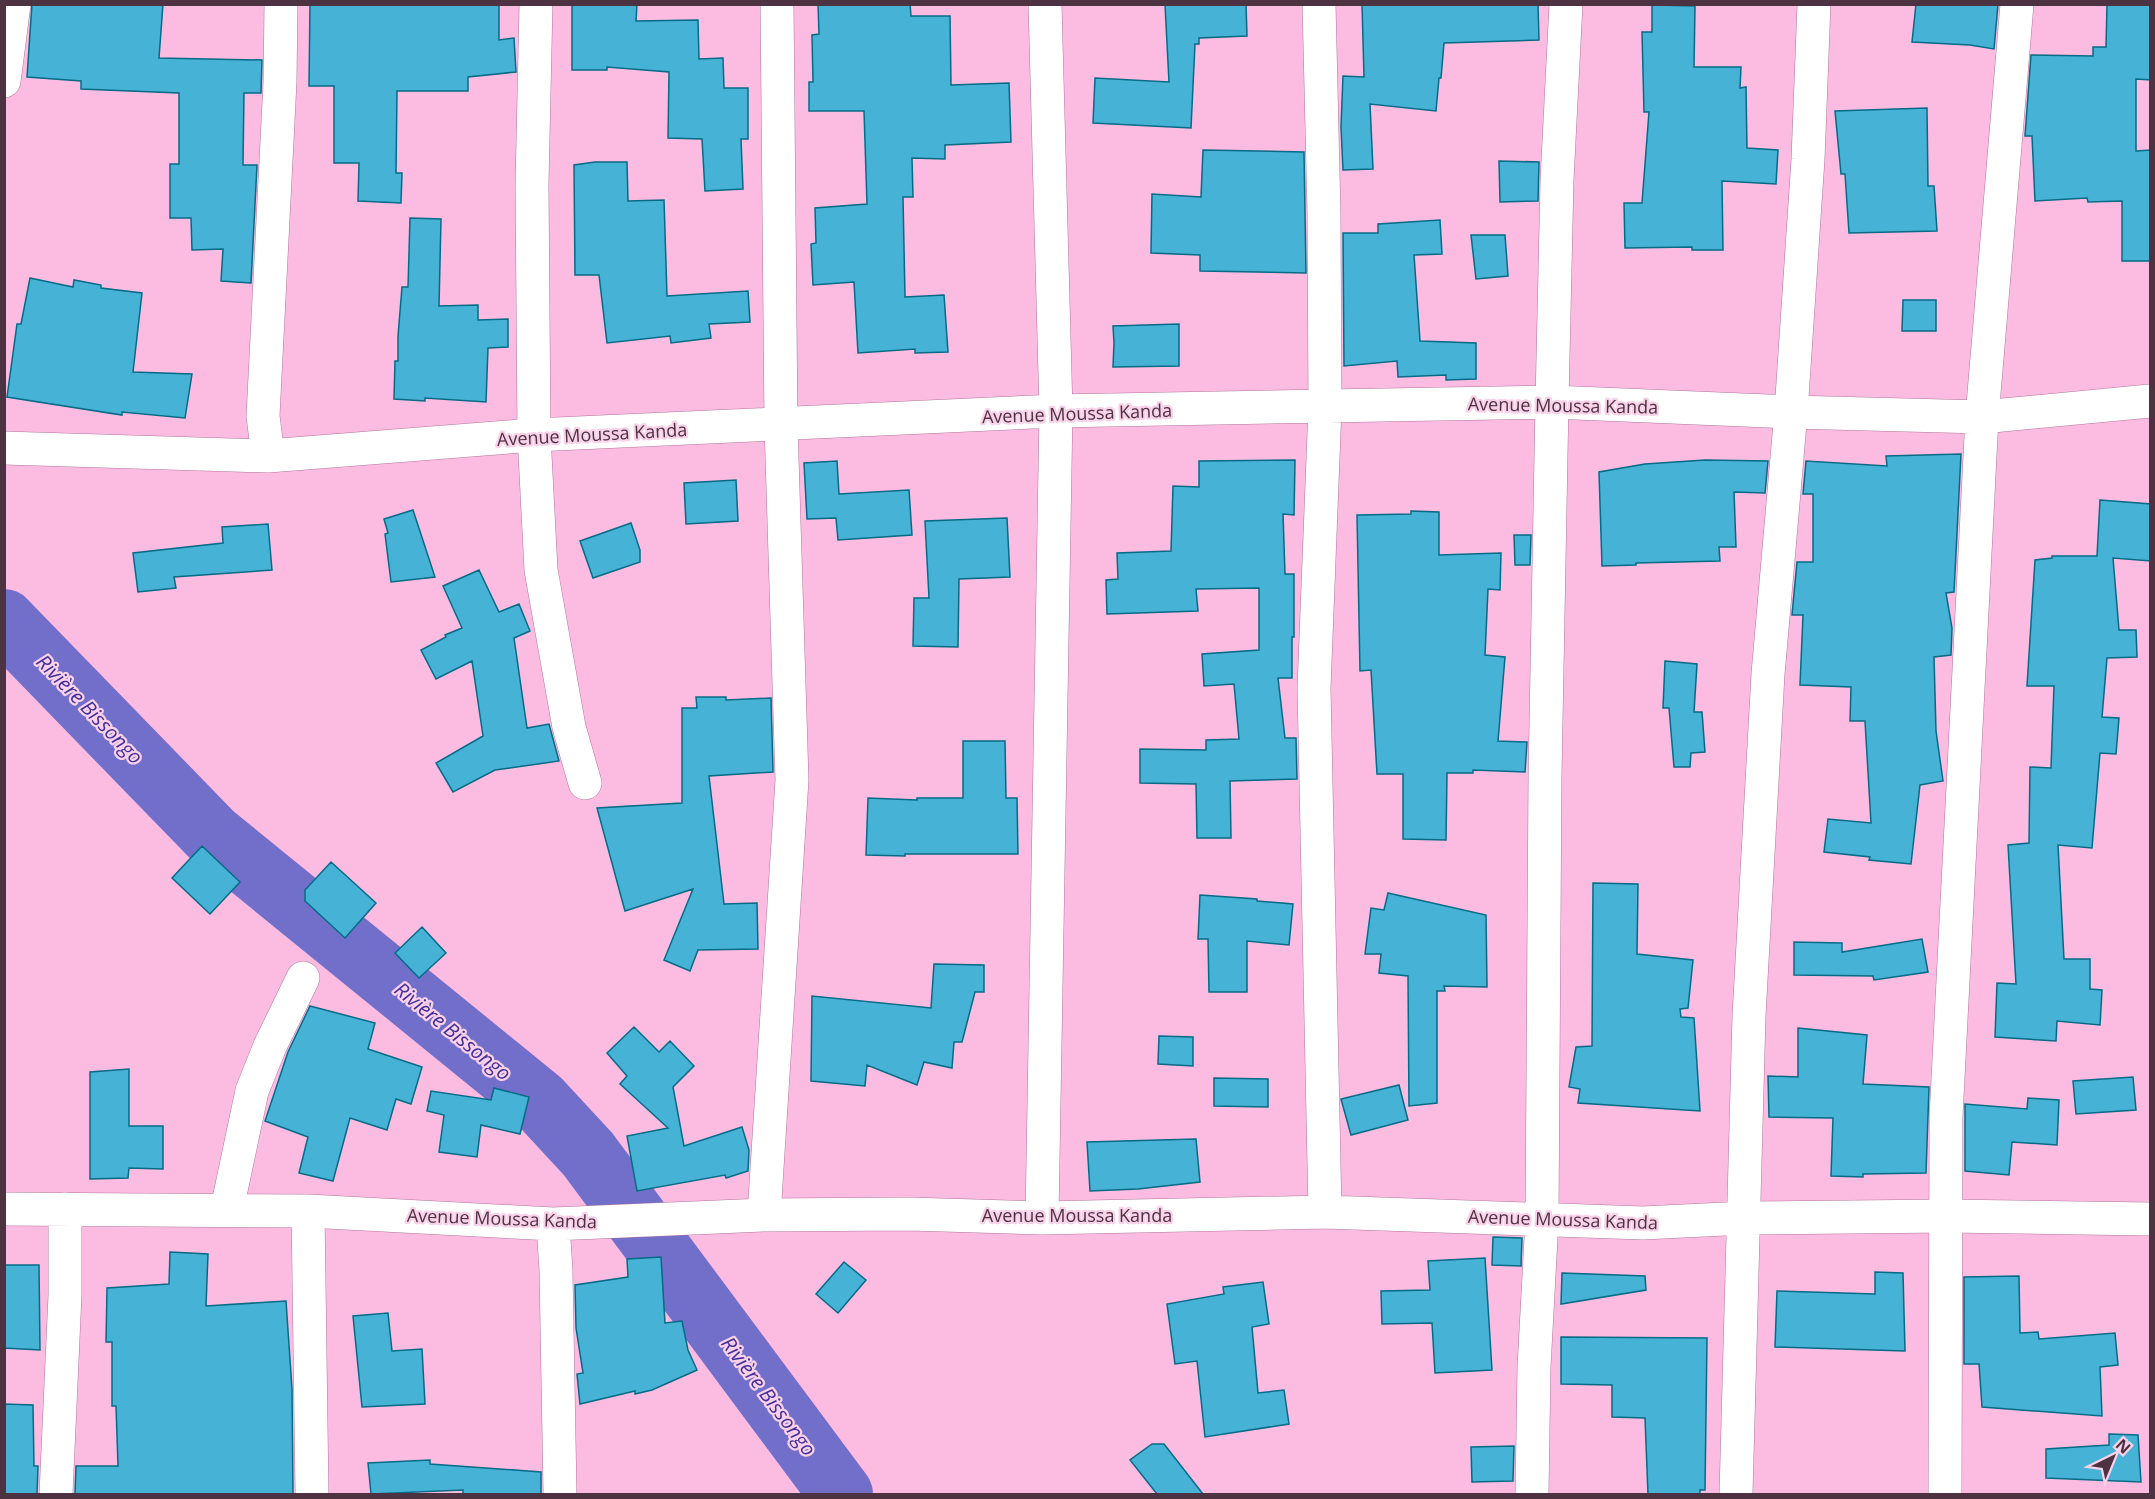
<svg xmlns="http://www.w3.org/2000/svg" width="2155" height="1499" font-family="'Open Sans',sans-serif">
<style>
.lines{fill:none;stroke-linecap:round;stroke-linejoin:round}
.river{stroke:#726fca;stroke-width:64}
.building{fill:#46b3d6;stroke:#066b86;stroke-width:1.5}
.minor-casing{stroke:#b2769b;stroke-width:34}
.minor{stroke:#fff;stroke-width:33}
.labels{text-anchor:middle;dominant-baseline:central;stroke-width:4.5;stroke-linejoin:round;paint-order:stroke}
.street-label{font-size:18px;fill:#4d3342;stroke:#f9d1e8}
.water-label{font-size:20px;font-style:italic;fill:#402f9c;stroke:#f9d1e8}
</style>
<rect width="100%" height="100%" fill="#fcbbe1"/>
<g class="lines">
<!-- river -->
<path class="river" d="M 4,621 L 212,835 L 539,1101 L 588,1154 L 841,1494"/>
</g>
<!-- building -->
<path class="building" d="M 32,4 L 163,4 L 159,58 L 262,60 L 261,93 L 244,93 L 243,165 L 257,165 L 251,283 L 221,281 L 223,249 L 192,250 L 191,218 L 170,218 L 170,164 L 179,164 L 179,93 L 81,89 L 81,81 L 27,77 Z
M 310,4 L 499,4 L 499,40 L 514,38 L 516,72 L 468,77 L 468,91 L 397,91 L 396,173 L 402,173 L 401,203 L 358,201 L 359,163 L 334,163 L 334,86 L 309,86 Z
M 572,4 L 637,4 L 636,21 L 698,20 L 699,59 L 723,58 L 724,88 L 748,88 L 748,139 L 741,139 L 743,189 L 705,191 L 702,139 L 668,138 L 669,72 L 607,67 L 607,70 L 572,70 Z
M 818,4 L 910,4 L 911,16 L 950,16 L 951,85 L 1009,83 L 1011,142 L 945,145 L 945,159 L 912,158 L 913,197 L 903,197 L 905,297 L 944,295 L 948,352 L 915,353 L 915,349 L 858,353 L 854,282 L 813,285 L 811,244 L 816,243 L 815,208 L 867,204 L 864,111 L 809,111 L 809,82 L 813,82 L 812,35 L 819,34 Z
M 1165,4 L 1246,4 L 1247,36 L 1199,38 L 1199,44 L 1195,44 L 1191,128 L 1093,123 L 1095,78 L 1169,82 Z
M 1362,4 L 1538,4 L 1539,40 L 1444,43 L 1441,78 L 1439,78 L 1436,111 L 1370,104 L 1373,169 L 1343,170 L 1341,127 L 1343,76 L 1364,77 Z
M 1916,4 L 1998,4 L 1994,49 L 1970,45 L 1912,42 Z
M 2107,4 L 2151,4 L 2151,80 L 2136,79 L 2136,151 L 2151,150 L 2151,261 L 2122,261 L 2122,201 L 2088,202 L 2087,198 L 2035,201 L 2032,136 L 2025,136 L 2031,55 L 2093,56 L 2093,47 L 2106,47 Z
M 1652,5 L 1695,6 L 1694,67 L 1741,67 L 1740,88 L 1746,87 L 1747,148 L 1778,150 L 1776,184 L 1722,181 L 1723,250 L 1692,250 L 1692,247 L 1625,248 L 1624,203 L 1642,203 L 1649,112 L 1644,112 L 1642,32 L 1652,32 Z
M 1927,108 L 1928,186 L 1934,186 L 1937,231 L 1849,233 L 1845,174 L 1841,174 L 1835,111 Z
M 1203,150 L 1304,152 L 1306,273 L 1200,271 L 1200,255 L 1151,253 L 1152,194 L 1201,197 Z
M 1499,161 L 1539,162 L 1538,201 L 1500,202 Z
M 595,162 L 627,162 L 628,201 L 664,200 L 667,296 L 748,291 L 750,322 L 709,324 L 711,338 L 671,343 L 670,336 L 607,343 L 599,275 L 575,275 L 574,165 Z
M 410,218 L 441,219 L 439,306 L 478,305 L 478,320 L 508,319 L 508,347 L 488,348 L 486,402 L 425,398 L 425,401 L 394,399 L 395,361 L 398,361 L 398,336 L 402,287 L 408,287 Z
M 1440,220 L 1442,254 L 1414,255 L 1420,341 L 1476,343 L 1476,379 L 1446,380 L 1446,375 L 1398,377 L 1397,361 L 1344,366 L 1343,233 L 1378,233 L 1378,224 Z
M 1471,235 L 1505,235 L 1508,276 L 1476,279 Z
M 30,278 L 73,287 L 74,280 L 101,285 L 101,288 L 142,293 L 133,372 L 192,374 L 185,418 L 122,412 L 122,415 L 7,397 L 17,324 L 21,324 Z
M 1903,300 L 1936,300 L 1936,331 L 1902,331 Z
M 1179,324 L 1179,366 L 1113,367 L 1114,343 L 1113,326 Z
M 1961,454 L 1954,592 L 1946,593 L 1952,628 L 1951,655 L 1934,657 L 1936,731 L 1943,781 L 1920,785 L 1911,864 L 1869,860 L 1870,857 L 1824,852 L 1828,819 L 1871,823 L 1865,721 L 1850,721 L 1851,687 L 1800,685 L 1803,615 L 1792,615 L 1797,562 L 1813,562 L 1813,494 L 1803,494 L 1806,461 L 1887,466 L 1886,456 Z
M 1295,460 L 1294,515 L 1283,514 L 1285,574 L 1294,574 L 1294,637 L 1292,637 L 1292,678 L 1278,678 L 1285,738 L 1296,738 L 1297,779 L 1230,781 L 1231,838 L 1197,838 L 1196,784 L 1140,783 L 1140,749 L 1206,750 L 1206,740 L 1239,739 L 1234,684 L 1204,686 L 1202,654 L 1259,650 L 1259,588 L 1196,589 L 1198,611 L 1107,614 L 1106,580 L 1118,579 L 1117,553 L 1171,551 L 1173,486 L 1199,487 L 1199,461 Z
M 1705,460 L 1768,461 L 1765,493 L 1734,492 L 1736,547 L 1719,547 L 1720,561 L 1636,563 L 1636,565 L 1602,566 L 1599,472 L 1645,464 Z
M 837,461 L 839,494 L 909,490 L 912,535 L 838,540 L 836,518 L 807,519 L 804,463 Z
M 736,480 L 738,521 L 686,524 L 684,483 Z
M 2100,500 L 2151,504 L 2151,561 L 2113,558 L 2119,630 L 2136,630 L 2137,657 L 2107,658 L 2102,717 L 2119,718 L 2116,754 L 2100,753 L 2092,848 L 2058,845 L 2064,959 L 2090,959 L 2090,989 L 2102,990 L 2100,1025 L 2057,1021 L 2056,1041 L 1995,1037 L 1997,983 L 2016,984 L 2008,845 L 2029,843 L 2030,767 L 2051,768 L 2054,686 L 2027,686 L 2035,560 L 2052,558 L 2052,556 L 2097,556 Z
M 413,510 L 435,577 L 391,582 L 385,534 L 388,533 L 384,519 Z
M 1411,511 L 1439,512 L 1439,555 L 1501,553 L 1500,590 L 1488,589 L 1485,655 L 1505,657 L 1498,741 L 1527,742 L 1525,772 L 1473,770 L 1473,773 L 1447,773 L 1446,840 L 1403,839 L 1403,774 L 1377,774 L 1371,670 L 1360,671 L 1357,515 L 1411,514 Z
M 1007,518 L 1010,577 L 959,579 L 958,647 L 913,646 L 914,598 L 929,598 L 925,521 Z
M 631,523 L 640,550 L 640,562 L 593,578 L 580,541 Z
M 268,524 L 272,570 L 174,577 L 176,588 L 138,592 L 133,553 L 223,543 L 222,527 Z
M 1514,535 L 1531,535 L 1530,565 L 1515,565 Z
M 479,570 L 499,612 L 519,604 L 530,631 L 514,638 L 527,728 L 549,724 L 559,761 L 495,770 L 453,792 L 436,763 L 483,736 L 472,661 L 436,679 L 421,650 L 446,637 L 445,635 L 462,628 L 443,586 Z
M 1665,661 L 1697,664 L 1694,712 L 1702,712 L 1705,752 L 1691,753 L 1690,767 L 1674,767 L 1669,708 L 1663,708 Z
M 696,697 L 726,697 L 726,700 L 771,698 L 773,772 L 709,776 L 724,904 L 757,903 L 758,949 L 698,950 L 690,971 L 664,960 L 693,889 L 625,911 L 597,808 L 682,803 L 682,708 L 697,708 Z
M 963,741 L 1005,741 L 1006,798 L 1017,798 L 1018,854 L 905,854 L 905,856 L 866,855 L 868,798 L 917,800 L 917,798 L 963,798 Z
M 202,846 L 240,882 L 210,914 L 172,878 Z
M 331,862 L 376,903 L 345,938 L 305,901 L 305,890 Z
M 1593,883 L 1638,884 L 1637,954 L 1693,960 L 1688,1008 L 1680,1009 L 1681,1017 L 1694,1018 L 1700,1111 L 1578,1103 L 1580,1089 L 1569,1087 L 1576,1047 L 1592,1046 Z
M 1388,893 L 1486,915 L 1487,987 L 1444,986 L 1445,991 L 1437,991 L 1437,1103 L 1409,1106 L 1408,976 L 1379,973 L 1381,954 L 1365,954 L 1371,908 L 1384,910 Z
M 1200,895 L 1257,899 L 1257,901 L 1293,904 L 1289,945 L 1247,941 L 1247,992 L 1209,992 L 1208,939 L 1198,939 Z
M 422,927 L 446,953 L 419,978 L 395,953 Z
M 1922,939 L 1928,972 L 1874,980 L 1873,976 L 1794,975 L 1794,942 L 1842,943 L 1842,952 Z
M 934,964 L 984,965 L 984,992 L 975,992 L 962,1042 L 954,1042 L 952,1068 L 924,1062 L 917,1085 L 867,1065 L 865,1086 L 811,1081 L 812,996 L 931,1008 Z
M 310,1006 L 375,1023 L 368,1049 L 422,1067 L 411,1104 L 396,1099 L 387,1130 L 350,1118 L 333,1181 L 299,1173 L 308,1137 L 265,1121 L 288,1052 Z
M 634,1027 L 659,1052 L 670,1041 L 694,1066 L 673,1087 L 684,1146 L 742,1127 L 749,1150 L 748,1171 L 726,1178 L 725,1175 L 637,1191 L 627,1136 L 668,1128 L 620,1084 L 627,1076 L 607,1053 Z
M 1798,1028 L 1867,1035 L 1863,1084 L 1929,1087 L 1926,1173 L 1863,1174 L 1863,1177 L 1831,1176 L 1833,1118 L 1769,1117 L 1768,1076 L 1798,1077 Z
M 1159,1036 L 1193,1037 L 1193,1066 L 1158,1064 Z
M 129,1069 L 129,1126 L 163,1126 L 163,1169 L 129,1168 L 128,1178 L 90,1179 L 90,1072 Z
M 2133,1077 L 2136,1110 L 2076,1114 L 2073,1081 Z
M 1214,1078 L 1268,1079 L 1268,1107 L 1214,1106 Z
M 1399,1085 L 1408,1120 L 1351,1135 L 1341,1099 Z
M 494,1088 L 529,1097 L 520,1134 L 481,1125 L 477,1157 L 439,1152 L 444,1115 L 427,1111 L 431,1091 L 491,1100 Z
M 2028,1098 L 2059,1100 L 2057,1145 L 2012,1142 L 2009,1175 L 1965,1171 L 1965,1104 L 2027,1109 Z
M 1196,1139 L 1200,1182 L 1138,1189 L 1090,1191 L 1087,1142 Z
M 1493,1237 L 1522,1238 L 1521,1266 L 1492,1265 Z
M 170,1252 L 208,1254 L 206,1306 L 286,1301 L 292,1389 L 293,1494 L 75,1494 L 76,1466 L 118,1466 L 116,1406 L 112,1406 L 112,1342 L 106,1342 L 107,1288 L 169,1284 Z
M 661,1257 L 665,1323 L 682,1321 L 688,1350 L 697,1370 L 652,1390 L 635,1394 L 635,1391 L 580,1404 L 577,1374 L 583,1373 L 576,1328 L 575,1285 L 628,1277 L 627,1259 Z
M 1485,1258 L 1492,1370 L 1435,1373 L 1432,1323 L 1382,1324 L 1381,1291 L 1430,1290 L 1428,1261 Z
M 844,1262 L 866,1280 L 838,1313 L 816,1294 Z
M 4,1265 L 39,1265 L 40,1350 L 4,1348 Z
M 1875,1272 L 1903,1273 L 1905,1351 L 1775,1347 L 1777,1291 L 1875,1294 Z
M 1562,1273 L 1645,1276 L 1646,1290 L 1561,1304 Z
M 2019,1276 L 2020,1333 L 2038,1332 L 2039,1339 L 2115,1333 L 2118,1365 L 2100,1367 L 2102,1416 L 1982,1407 L 1979,1364 L 1964,1364 L 1964,1277 Z
M 1263,1282 L 1269,1324 L 1252,1327 L 1258,1393 L 1284,1390 L 1289,1424 L 1205,1437 L 1197,1361 L 1175,1364 L 1167,1304 L 1224,1294 L 1223,1287 Z
M 388,1313 L 392,1351 L 422,1349 L 425,1404 L 362,1407 L 353,1316 Z
M 1561,1337 L 1707,1338 L 1705,1490 L 1700,1490 L 1700,1494 L 1648,1494 L 1645,1418 L 1612,1417 L 1612,1385 L 1561,1384 Z
M 4,1404 L 33,1405 L 34,1466 L 38,1466 L 37,1494 L 4,1494 Z
M 2109,1434 L 2138,1435 L 2141,1482 L 2046,1478 L 2046,1449 L 2109,1445 Z
M 1152,1444 L 1164,1444 L 1203,1494 L 1157,1494 L 1130,1460 Z
M 1514,1446 L 1513,1481 L 1472,1482 L 1471,1447 Z
M 430,1460 L 430,1464 L 541,1472 L 541,1494 L 463,1494 L 463,1490 L 371,1494 L 368,1463 Z"/>
<g class="lines">
<!-- minor casing -->
<g class="minor-casing">
<path id="minor" d="M 536,4 L 532,184 L 534,435 L 541,570 L 569,727 L 585,783
M 1319,4 L 1324,214 L 1325,407 L 1314,688 L 1325,1212
M 4,81 L 14,4
M 4,448 L 268,456 L 534,435 L 1056,411 L 1552,402 L 1791,412 L 1982,417 L 2150,401
M 268,456 L 263,416 L 280,82 L 281,4
M 4,1209 L 308,1211 L 553,1224 L 764,1215 L 909,1214 L 1042,1218 L 1325,1212 L 1643,1223 L 1745,1218 L 1947,1216 L 2150,1219
M 227,1209 L 252,1091 L 270,1046 L 303,978
M 308,1211 L 312,1494
M 764,1215 L 792,780 L 781,425 L 777,4
M 1042,1218 L 1056,411 L 1045,4
M 553,1224 L 556,1271 L 560,1494
M 56,1494 L 65,1295 L 65,1209
M 1532,1494 L 1534,1367 L 1542,1220 L 1545,776 L 1552,402 L 1557,180 L 1566,4
M 1736,1494 L 1749,1016 L 1768,674 L 1791,412 L 1808,159 L 1814,4
M 1945,1494 L 1946,1117 L 1982,417 L 2017,4"/>
</g>
<!-- minor -->
<use href="#minor" class="minor"/>
</g>
<g class="labels">
<!-- street labels -->
<g class="street-label">
<text transform="translate(1563 405) rotate(1)">Avenue Moussa Kanda</text>
<text transform="translate(1077 413) rotate(-2)">Avenue Moussa Kanda</text>
<text transform="translate(592 434) rotate(-3)">Avenue Moussa Kanda</text>
<text x="1077" y="1215">Avenue Moussa Kanda</text>
<text transform="translate(502 1218) rotate(2)">Avenue Moussa Kanda</text>
<text transform="translate(1563 1219) rotate(2)">Avenue Moussa Kanda</text>
</g>
<!-- water labels -->
<g class="water-label">
<text transform="translate(90 709) rotate(46)">Rivière Bissongo</text>
<text transform="translate(453 1031) rotate(39)">Rivière Bissongo</text>
<text transform="translate(769 1396) rotate(53)">Rivière Bissongo</text>
</g>
</g>
<!-- border -->
<rect width="2155" height="1499" fill="none" stroke="#4d3342" stroke-width="12"/>
<!-- north arrow -->
<g transform="translate(2113 1457) rotate(43)" stroke="#f9d1e8" stroke-width="4.5" paint-order="stroke">
<path d="M0-4.5L10 22L0 15L-10 22Z" fill="#4d3342"/>
<text y="-9" font-size="16" font-weight="bold" text-anchor="middle" fill="#4d3342">N</text>
</g>
</svg>
